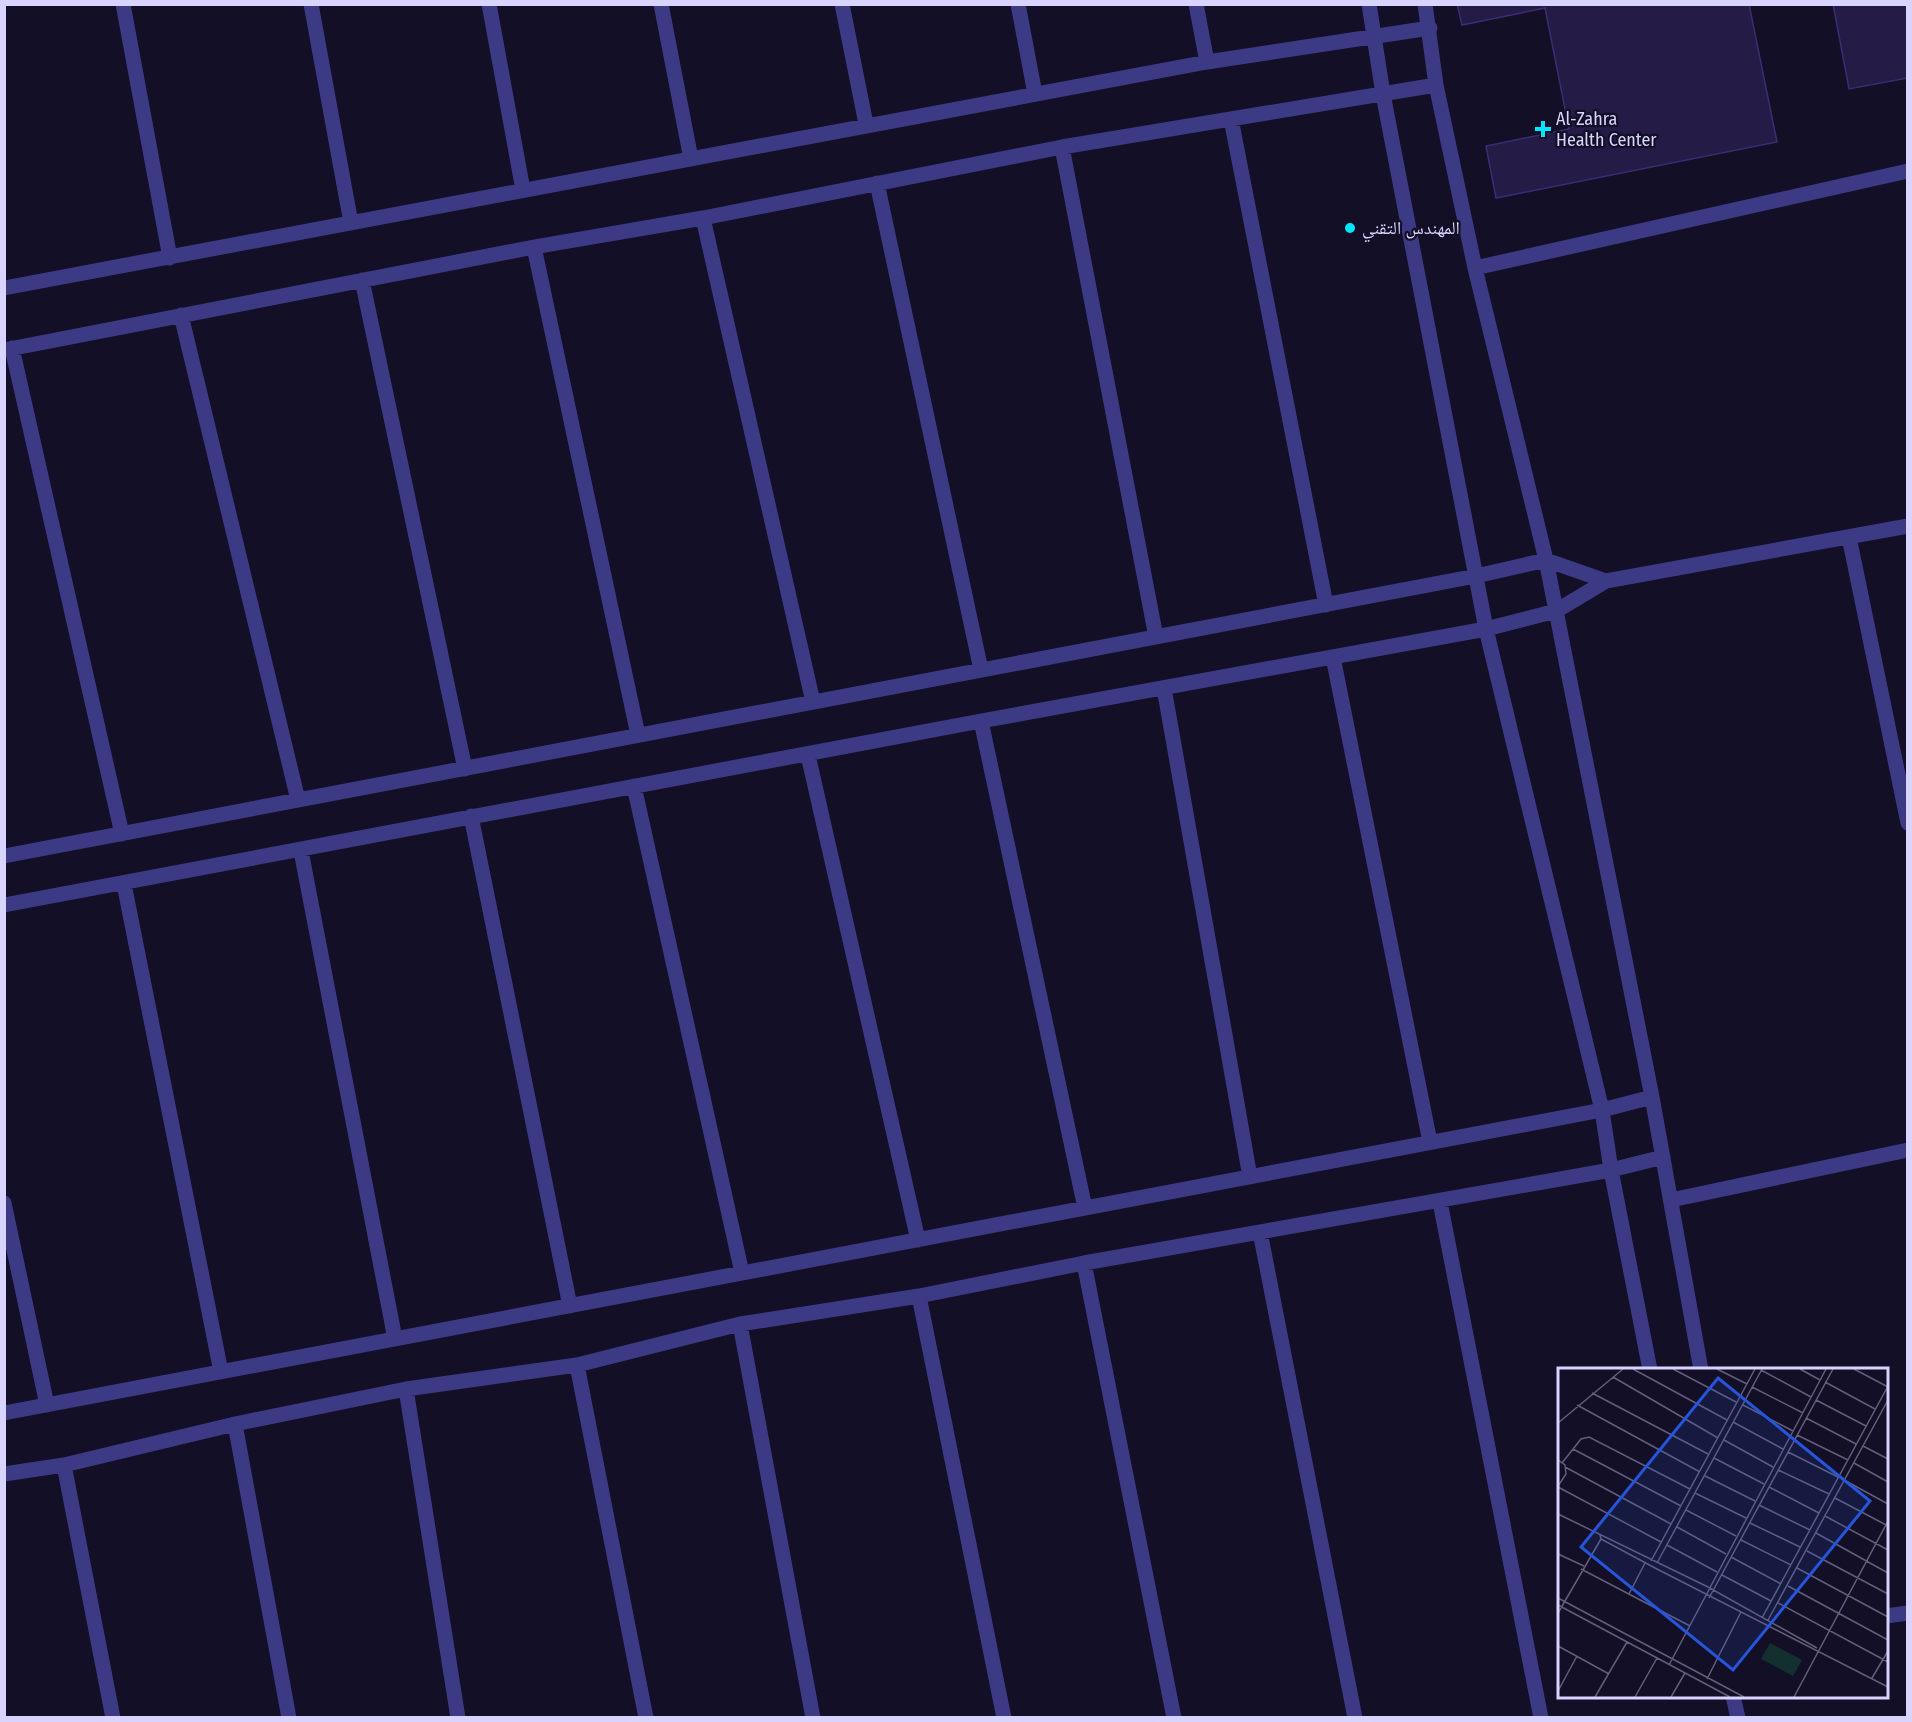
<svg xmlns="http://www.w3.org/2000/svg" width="1912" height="1722" font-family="'Fira Sans Condensed','Noto Naskh Arabic',sans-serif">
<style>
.building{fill:#241b47;stroke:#3b2d73;stroke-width:1.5}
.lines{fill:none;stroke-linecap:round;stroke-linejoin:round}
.street{stroke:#3d3a85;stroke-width:15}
.poi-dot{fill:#00e5ff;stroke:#130f26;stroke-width:2}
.labels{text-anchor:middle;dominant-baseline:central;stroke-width:4.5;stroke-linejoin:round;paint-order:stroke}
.poi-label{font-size:18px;fill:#d9d4ff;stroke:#130f26;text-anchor:start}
.inset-road{fill:none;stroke:#625e7d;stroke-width:1.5}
.view{fill:#2655da;fill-opacity:0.15;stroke:#2655da;stroke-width:3}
.inset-edge{fill:none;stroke:#d9d4ff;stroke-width:3}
</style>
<rect width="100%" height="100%" fill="#130f26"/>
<!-- building -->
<path class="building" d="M 1457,4 L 1749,4 L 1777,142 L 1496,198 L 1486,146 L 1569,129 L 1545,8 L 1462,25 Z
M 1833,4 L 1908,4 L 1908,78 L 1849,89 Z"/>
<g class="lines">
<!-- street -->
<path class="street" d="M 123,4 L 170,258
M 311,4 L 351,223
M 489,4 L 523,190
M 661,4 L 691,159
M 842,4 L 866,124
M 1018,4 L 1035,94
M 1196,4 L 1207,62
M 1369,4 L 1383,94 L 1486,629 L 1602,1110 L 1611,1170 L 1650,1370
M 1425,4 L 1436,85 L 1475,268 L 1546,560 L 1652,1097 L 1701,1370
M 1231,119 L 1326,605
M 1062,147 L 1156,637
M 877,183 L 981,670
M 703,218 L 813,702
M 534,247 L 638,735
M 1475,268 L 1908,171
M 362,280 L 465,769
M 4,288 L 1207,62 L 1430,28
M 181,315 L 298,800
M 12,348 L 122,834
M 4,350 L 534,247 L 703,218 L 1062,147 L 1436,85
M 1849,537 L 1908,823
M 1333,657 L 1430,1142
M 1164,688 L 1250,1177
M 981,721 L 1085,1208
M 808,755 L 918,1240
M 634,786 L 742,1273
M 471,816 L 570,1306
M 301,851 L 395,1339
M 4,856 L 1476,576 L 1546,560 L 1606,581
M 124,884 L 221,1372
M 4,905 L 981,721 L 1486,629 L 1556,611 L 1606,581 L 1908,526
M 1671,1200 L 1908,1150
M 1440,1202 L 1541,1718
M 4,1203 L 47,1405
M 1260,1232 L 1355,1718
M 1084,1263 L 1174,1718
M 919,1296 L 1004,1718
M 740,1324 L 813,1718
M 577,1365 L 646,1718
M 406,1389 L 458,1718
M 4,1413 L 1602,1110 L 1652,1097
M 235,1424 L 289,1718
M 64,1465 L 113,1718
M 4,1474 L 64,1465 L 235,1424 L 406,1389 L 577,1365 L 740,1324 L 919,1296 L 1084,1263 L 1611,1170 L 1663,1157
M 1886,1616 L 1908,1613
M 1733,1696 L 1738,1718"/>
</g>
<!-- markers -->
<g class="poi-dot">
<path d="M1540 120h6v6h6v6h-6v6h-6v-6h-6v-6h6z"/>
<circle cx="1350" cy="228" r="6"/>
</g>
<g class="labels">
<!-- poi labels -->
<g class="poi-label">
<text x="1556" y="119">Al-Zahra<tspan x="1556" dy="21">Health Center</tspan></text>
<text x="1362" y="228">المهندس التقني</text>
</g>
</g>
<!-- overview -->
<g transform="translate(1558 1368)">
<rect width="330" height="330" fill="#130f26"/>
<path d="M 212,275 L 244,292 L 235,308 L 203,291 Z" fill="#12302f"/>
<path class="inset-road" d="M 75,1 L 169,52M 115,1 L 178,34M 159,1 L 189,16M 242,1 L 262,12M 296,1 L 330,19M 203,2 L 253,29M 55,9 L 160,70M 267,14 L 317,41M 194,19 L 245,45M 34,25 L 150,86M 258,32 L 308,58M 19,37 L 142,104M 185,37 L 235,63M 248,50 L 298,76M 175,54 L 225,81M 0,55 L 65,1M 239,67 L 290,92M 166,72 L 215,99M 305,78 L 330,91M 15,81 L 123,138M 230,84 L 280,109M 156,90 L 206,116M 0,92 L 7,97 L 8,106 L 0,118M 4,95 L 23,71 L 31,69 L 132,121M 296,95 L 330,114M 7,99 L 113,156M 220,102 L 271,126M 147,108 L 197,133M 286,112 L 330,136M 0,119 L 103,174M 211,119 L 261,145M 137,125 L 188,150M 277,130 L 330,158M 201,137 L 252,162M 128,142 L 178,168M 0,146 L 150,219 L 259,280M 267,148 L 330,182M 192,155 L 242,179M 119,159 L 168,186M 258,165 L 330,205M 42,167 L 43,171 L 97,200 L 330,319M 183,172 L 233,197M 109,177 L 159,204M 249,183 L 330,226M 0,186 L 26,198M 173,189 L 223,216M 93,193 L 197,1M 99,195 L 204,1M 239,200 L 330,249M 23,201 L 132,258M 164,207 L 213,233M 230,218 L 330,272M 71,226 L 87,195M 0,230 L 186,329M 151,230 L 275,1M 220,235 L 330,294M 0,237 L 172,329M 0,245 L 43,171M 204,250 L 330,18M 210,252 L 330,32M 0,278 L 51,306M 111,297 L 268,1M 314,310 L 330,283M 149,311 L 183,244M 0,323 L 19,288M 37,329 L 69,274M 77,329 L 99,290M 113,329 L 127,305M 236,329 L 330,153"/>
<path class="view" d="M 160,10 L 312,133 L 175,302 L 23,179 Z"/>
<rect width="330" height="330" class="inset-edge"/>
</g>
<!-- border -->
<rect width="1912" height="1722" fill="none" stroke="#d9d4ff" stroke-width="12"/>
</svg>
